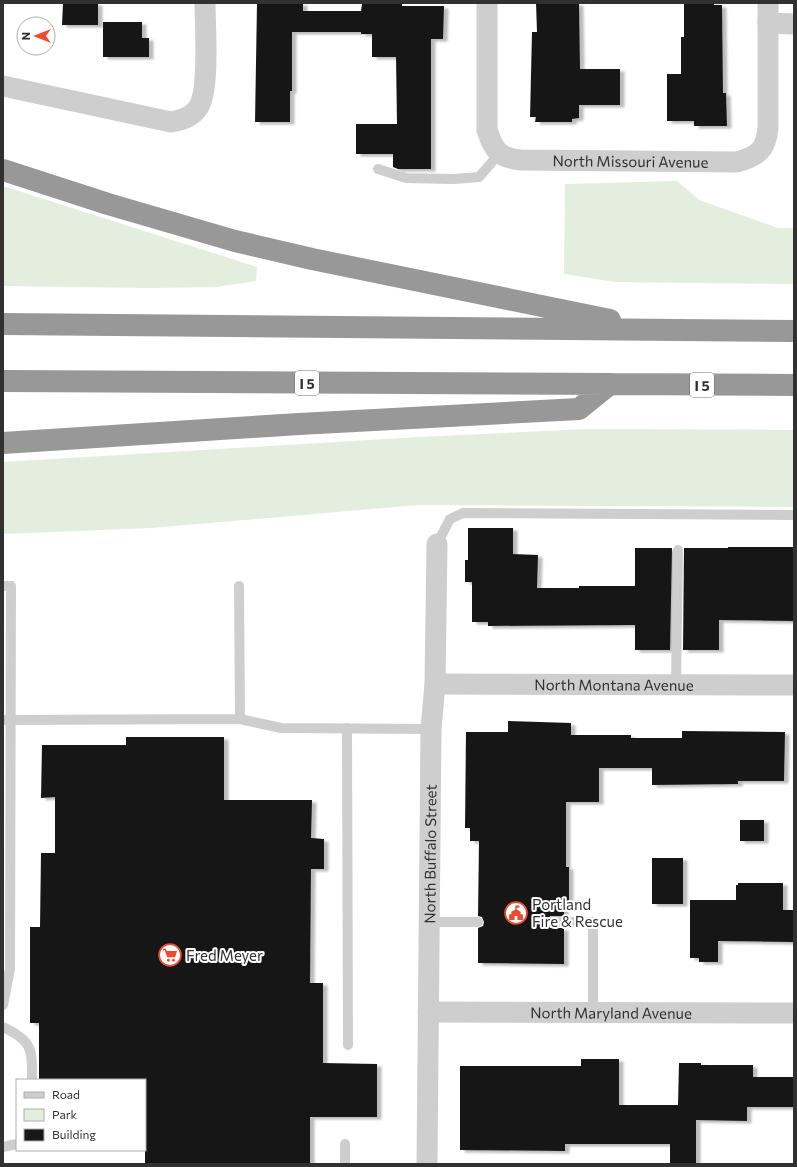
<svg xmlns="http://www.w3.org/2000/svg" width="797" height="1167" font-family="Commissioner,sans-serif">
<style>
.green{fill:#e3eede}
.building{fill:#181818;filter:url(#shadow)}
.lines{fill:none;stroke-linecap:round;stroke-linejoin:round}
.service{stroke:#cecece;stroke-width:10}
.minor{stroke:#cecece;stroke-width:21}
.motorway{stroke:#989898;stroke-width:22}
.labels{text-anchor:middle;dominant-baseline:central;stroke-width:4;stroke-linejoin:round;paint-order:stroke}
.shield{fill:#fff;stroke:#6f6f6f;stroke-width:1}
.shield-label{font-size:14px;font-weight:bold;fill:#313131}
.street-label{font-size:15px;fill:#313131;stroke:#fff}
.poi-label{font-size:15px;fill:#313131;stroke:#fff;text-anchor:start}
</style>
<defs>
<filter id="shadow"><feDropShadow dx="4.5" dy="2.5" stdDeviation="1" flood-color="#0004"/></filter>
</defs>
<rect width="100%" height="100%" fill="#fff"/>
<!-- green -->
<path class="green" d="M 677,181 L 699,200 L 778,228 L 794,228 L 794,284 L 615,282 L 564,274 L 565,184 Z
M 3,186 L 257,267 L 256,281 L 216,287 L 149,288 L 3,286 Z
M 587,429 L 794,430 L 794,507 L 418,505 L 151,528 L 3,534 L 3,462 L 419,437 Z"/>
<!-- building -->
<path class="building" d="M 63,3 L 98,3 L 98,25 L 62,25 Z
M 257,3 L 303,3 L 303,11 L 361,11 L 362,4 L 402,4 L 402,6 L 444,6 L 443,39 L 431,39 L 431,169 L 398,169 L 393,167 L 393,154 L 356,154 L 356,124 L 397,124 L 396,57 L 372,57 L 372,34 L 361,34 L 361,32 L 292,32 L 292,91 L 290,91 L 290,122 L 255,122 Z
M 536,3 L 579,3 L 580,69 L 620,69 L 620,105 L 579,105 L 579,118 L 572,119 L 572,122 L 535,122 L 536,117 L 530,117 L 532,32 L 537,32 Z
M 684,3 L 714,3 L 714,5 L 722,5 L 723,93 L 726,93 L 727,126 L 694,126 L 694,121 L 667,121 L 667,74 L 681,74 L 681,37 L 684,37 Z
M 103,22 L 142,22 L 142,38 L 149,38 L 149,57 L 103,57 Z
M 468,528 L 513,528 L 513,554 L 538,555 L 537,588 L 579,588 L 579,586 L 635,586 L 635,548 L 672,548 L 670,650 L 635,650 L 635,625 L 488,626 L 488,622 L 472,622 L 472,582 L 465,582 L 465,560 L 468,560 Z
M 728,547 L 794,547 L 794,621 L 719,620 L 719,650 L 683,650 L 684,548 L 728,548 Z
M 508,721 L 571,723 L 571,735 L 631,735 L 631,738 L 682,738 L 682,731 L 785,732 L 784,781 L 738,781 L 738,784 L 652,785 L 652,768 L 599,768 L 599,802 L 566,802 L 566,867 L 569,867 L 569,905 L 564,905 L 564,916 L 550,916 L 547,922 L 547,925 L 550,928 L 564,928 L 564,964 L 478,963 L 478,928 L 483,926 L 484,922 L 482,917 L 478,916 L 479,841 L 470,841 L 470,828 L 465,828 L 466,732 L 508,732 Z
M 126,737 L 224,737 L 224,800 L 312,800 L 311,838 L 324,839 L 324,869 L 311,869 L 310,983 L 323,983 L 323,1063 L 377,1064 L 377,1117 L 310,1117 L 310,1164 L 145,1164 L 145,1080 L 39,1080 L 39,1023 L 30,1023 L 30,927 L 40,927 L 41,853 L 55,853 L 55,797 L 41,798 L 42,745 L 126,745 Z
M 740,820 L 764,820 L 764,841 L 740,841 Z
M 652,858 L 683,858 L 683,904 L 652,904 Z
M 738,883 L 783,883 L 783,910 L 794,910 L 794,942 L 718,941 L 718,962 L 699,962 L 699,958 L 690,958 L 690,900 L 736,900 L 736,885 L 738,885 Z
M 581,1059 L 619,1059 L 619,1105 L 678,1105 L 679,1063 L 701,1063 L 701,1065 L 753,1065 L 753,1077 L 794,1077 L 794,1107 L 747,1107 L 747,1121 L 696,1120 L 696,1164 L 670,1164 L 670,1144 L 565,1144 L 565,1151 L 460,1150 L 460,1066 L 581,1066 Z"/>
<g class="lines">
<!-- service -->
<path class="service" d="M 378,169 L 406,178 L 454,179 L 479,177 L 499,154
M 437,544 L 450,519 L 463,513 L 794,515
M 3,586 L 11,586 L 10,969 L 3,1005
M 239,586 L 240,719
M 676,685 L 678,550
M 3,720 L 240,719 L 281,728 L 431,729
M 347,728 L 348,1045
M 429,922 L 478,922
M 553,922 L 593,922 L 593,1013
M 3,1027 C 33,1041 32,1049 32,1080
M 345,1144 L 345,1164
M 3,1147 L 17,1144"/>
<!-- minor -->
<g class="minor">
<path id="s1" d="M 487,3 L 487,130 C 494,150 497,157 520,160 L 737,162 C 758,156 766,150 768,128 L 768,3"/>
<path d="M 768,23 L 794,24"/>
<path d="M 3,86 L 171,122 C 182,120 192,117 198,108 C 210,91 205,26 205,3"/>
<path id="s2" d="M 435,684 L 794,685"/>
<path id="s3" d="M 428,1012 L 794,1013"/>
<path id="s4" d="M 427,1164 L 431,729 L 435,684 L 437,544"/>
</g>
<!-- motorway -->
<path class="motorway" d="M 3,170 L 108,204 L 235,241 L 312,259 L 610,320
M 3,324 L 794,331
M 3,381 L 794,385
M 3,443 L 299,424 L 579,409 L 610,384"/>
</g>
<!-- icons -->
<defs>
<g id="civic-ring" transform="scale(1.15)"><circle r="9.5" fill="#fff" stroke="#ef4a2b" stroke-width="1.5"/><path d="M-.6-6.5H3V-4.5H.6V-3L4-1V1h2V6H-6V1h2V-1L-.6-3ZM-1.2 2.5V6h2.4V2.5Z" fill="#ef4a2b"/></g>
<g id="supermarket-ring" transform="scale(1.15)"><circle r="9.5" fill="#fff" stroke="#ef4a2b" stroke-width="1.5"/><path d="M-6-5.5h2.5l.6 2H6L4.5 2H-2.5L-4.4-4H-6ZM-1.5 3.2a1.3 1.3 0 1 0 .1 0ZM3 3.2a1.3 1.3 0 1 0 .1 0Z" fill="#ef4a2b"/></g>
</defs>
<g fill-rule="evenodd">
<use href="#civic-ring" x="516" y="913"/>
<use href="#supermarket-ring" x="170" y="955"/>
</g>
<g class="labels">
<!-- shield labels -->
<g class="shield">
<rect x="295" y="371" width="24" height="24" rx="3"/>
<rect x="690" y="373" width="24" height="24" rx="3"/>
</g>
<g class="shield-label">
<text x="307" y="383">I 5</text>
<text x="702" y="385">I 5</text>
</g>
<!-- street labels -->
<g class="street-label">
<text stroke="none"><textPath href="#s1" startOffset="286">North Missouri Avenue</textPath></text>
<text stroke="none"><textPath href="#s2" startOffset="179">North Montana Avenue</textPath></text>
<text stroke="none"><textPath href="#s4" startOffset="310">North Buffalo Street</textPath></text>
<text stroke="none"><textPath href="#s3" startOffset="183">North Maryland Avenue</textPath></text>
</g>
<!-- poi labels -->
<g class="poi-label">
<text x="532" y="904">Portland<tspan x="532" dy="17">Fire &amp; Rescue</tspan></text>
<text x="186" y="955">Fred Meyer</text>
</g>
</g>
<!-- border -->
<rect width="797" height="1167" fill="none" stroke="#313131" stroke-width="8"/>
<!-- legend -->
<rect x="16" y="1079" width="130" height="72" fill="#ffffff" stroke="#adadad"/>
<rect x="24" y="1092" width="20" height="6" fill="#cecece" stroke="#adadad"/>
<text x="52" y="1099" font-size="12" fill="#313131">Road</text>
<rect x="24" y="1109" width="20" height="12" fill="#e3eede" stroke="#adadad"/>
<text x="52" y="1119" font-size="12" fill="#313131">Park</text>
<rect x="24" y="1129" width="20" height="12" fill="#181818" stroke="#adadad"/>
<text x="52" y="1139" font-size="12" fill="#313131">Building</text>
<!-- north arrow -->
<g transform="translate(36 36) rotate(270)"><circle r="19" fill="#ffffff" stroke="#adadad"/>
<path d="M0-3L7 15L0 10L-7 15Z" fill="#ef4a2b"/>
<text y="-6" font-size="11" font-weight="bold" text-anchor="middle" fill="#313131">N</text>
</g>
</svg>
